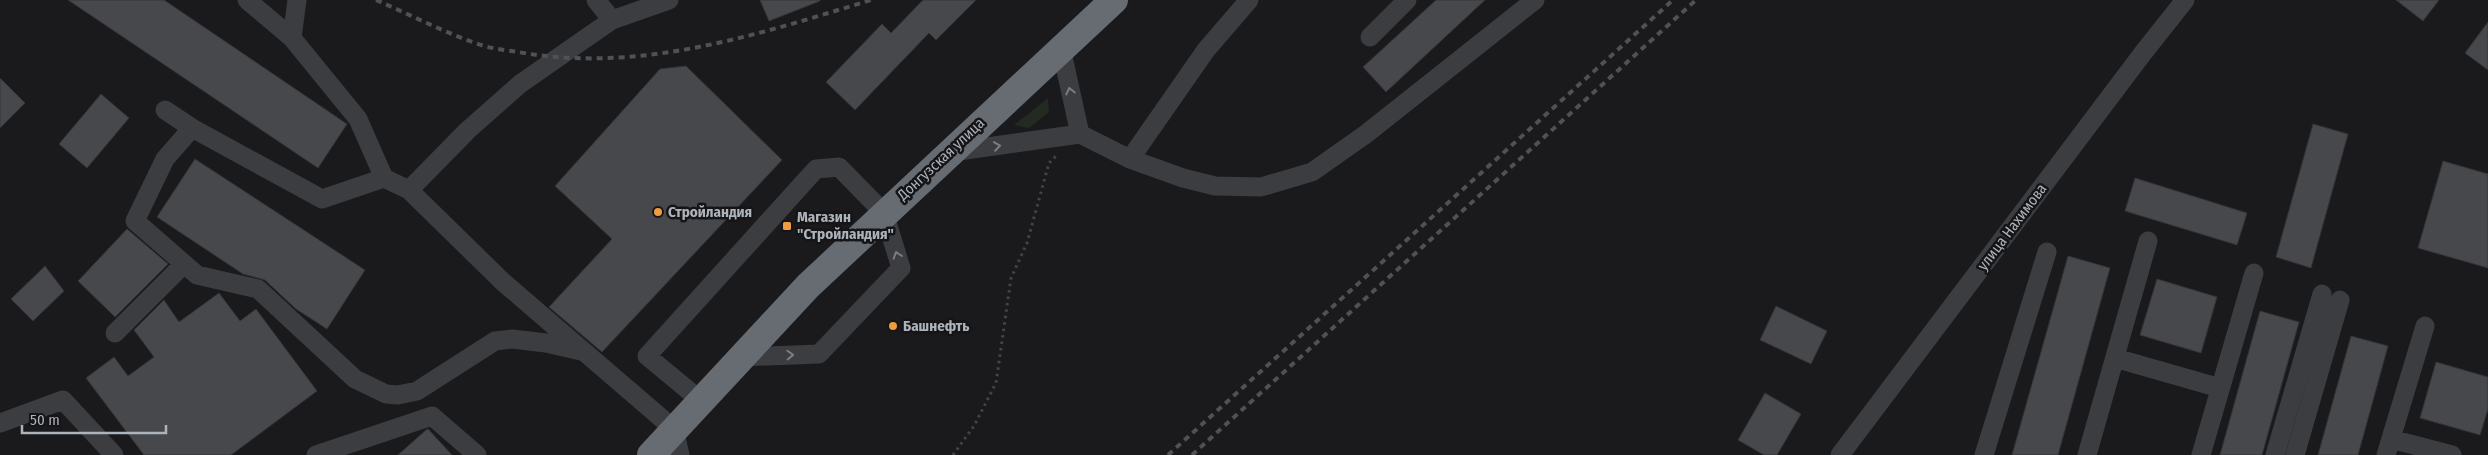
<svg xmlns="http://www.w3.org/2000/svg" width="2488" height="455" font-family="'Fira Sans Condensed',sans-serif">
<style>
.green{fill:#222a22}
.building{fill:#47484c;stroke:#343438}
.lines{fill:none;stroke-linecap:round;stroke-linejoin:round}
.path{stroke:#414448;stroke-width:3;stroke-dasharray:2.5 4;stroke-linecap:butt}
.minor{stroke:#3b3d41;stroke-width:19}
.highway{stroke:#676b72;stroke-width:28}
.rail{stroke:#4e5156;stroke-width:4;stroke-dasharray:6 5;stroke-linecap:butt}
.oneway{stroke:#7a7e84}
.poi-dot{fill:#ef9b3f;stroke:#151517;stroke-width:2}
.labels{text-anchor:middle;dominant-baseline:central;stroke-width:5;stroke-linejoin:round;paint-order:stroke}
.street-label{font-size:15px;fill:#adb3bb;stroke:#151517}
.poi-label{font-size:15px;font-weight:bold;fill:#adb3bb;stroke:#151517;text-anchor:start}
</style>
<rect width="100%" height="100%" fill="#1a1a1c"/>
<!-- green -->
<path class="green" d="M 1048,98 L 1049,112 L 1029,128 L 1014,125 Z"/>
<!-- building -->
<path class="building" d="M 68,0 L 164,0 L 347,124 L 318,168 Z
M 760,0 L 820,0 L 820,1 L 769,21 Z
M 923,0 L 976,0 L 936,40 L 929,33 L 855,110 L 826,82 L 882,24 L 891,33 Z
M 1436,0 L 1485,0 L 1386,92 L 1363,67 Z
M 2396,0 L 2439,0 L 2423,21 Z
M 2488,22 L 2488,70 L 2465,53 Z
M 686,66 L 782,160 L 602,352 L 549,307 L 612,239 L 555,186 L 660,69 Z
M 0,78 L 25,103 L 0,128 Z
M 101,94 L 129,118 L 87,168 L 59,144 Z
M 2313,124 L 2348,134 L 2311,268 L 2276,257 Z
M 195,159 L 365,270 L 327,329 L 296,309 L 265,280 L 243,274 L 157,217 Z
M 2443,161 L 2488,174 L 2488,268 L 2418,248 Z
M 2135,178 L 2247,213 L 2237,245 L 2125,211 Z
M 127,229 L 168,264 L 115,317 L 78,281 Z
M 2068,256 L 2110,268 L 2058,455 L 2012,455 Z
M 45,266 L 64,291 L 33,321 L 11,299 Z
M 2157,279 L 2217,297 L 2201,353 L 2140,335 Z
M 219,293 L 240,321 L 256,309 L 317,391 L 231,455 L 144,455 L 86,378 L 114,357 L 128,376 L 154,357 L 134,330 L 164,300 L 179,322 Z
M 1776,306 L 1827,331 L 1811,364 L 1760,340 Z
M 2260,311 L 2299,322 L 2262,455 L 2220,455 Z
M 2351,336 L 2388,346 L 2358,455 L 2318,455 Z
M 2436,362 L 2488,377 L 2488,409 L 2480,435 L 2420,418 Z
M 1765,393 L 1801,414 L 1777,455 L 1764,455 L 1738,440 Z
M 428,429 L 452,455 L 398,455 L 426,430 Z"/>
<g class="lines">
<!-- path -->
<path class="path" d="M 953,455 L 974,426 L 996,383 L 1011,278 L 1027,243 L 1049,163 L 1056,156"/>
<!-- minor -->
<path class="minor" d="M 247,0 L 292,38 L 358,119 L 384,178
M 596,0 L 612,20
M 1370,37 L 1407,0
M 292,38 L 297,0
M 1061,48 L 1080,134
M 165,110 L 192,128 L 322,199 L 384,178 L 409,190 L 503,282 L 674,429 L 680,455
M 192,128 L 165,159 L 135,221 L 197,275 L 258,289 L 355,379 L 386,394 L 398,395 L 417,391 L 495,341 L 512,339 L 546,343 L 581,351
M 951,152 L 1080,134 L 1130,159 L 1183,178 L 1215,186 L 1261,187 L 1312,172 L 1366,134 L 1535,0
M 1130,159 L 1206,50 L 1249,0
M 409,190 L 468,130 L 520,84 L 612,20 L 669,0
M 115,333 L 184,264
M 2115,358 L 2220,388
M 700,400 L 647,356 L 816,169 L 839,167 L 884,213 L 901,268 L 819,354 L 741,357
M 0,423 L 63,400 L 114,455
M 2391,439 L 2452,455
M 316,455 L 432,416 L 477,455
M 1840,455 L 2143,53 L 2185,0
M 1984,455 L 2047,252
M 2087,455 L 2148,241
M 2201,455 L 2254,273
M 2275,455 L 2322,294
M 2295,455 L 2340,300
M 2386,455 L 2425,326"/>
<!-- highway -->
<path class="highway" d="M 651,455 L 808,286 L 1114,0"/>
<!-- rail -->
<path class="rail" d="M 376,0 C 411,15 445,33 481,45 C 493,49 506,50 518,52 C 639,74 756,35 871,0
M 1168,455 L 1673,0
M 1192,455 L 1696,0"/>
</g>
<!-- one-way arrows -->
<defs><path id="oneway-chevron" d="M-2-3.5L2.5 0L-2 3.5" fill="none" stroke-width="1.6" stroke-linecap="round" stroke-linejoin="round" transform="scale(1.25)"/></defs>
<g class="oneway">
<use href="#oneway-chevron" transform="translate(1070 91) rotate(-103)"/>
<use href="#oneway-chevron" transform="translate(997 146) rotate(-8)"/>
<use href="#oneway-chevron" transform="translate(897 255) rotate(-108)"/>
<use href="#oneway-chevron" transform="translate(790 355) rotate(-2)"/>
</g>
<!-- markers -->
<g class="poi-dot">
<circle cx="658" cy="212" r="5"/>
<rect x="782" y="221" width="10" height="10" rx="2.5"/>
<circle cx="893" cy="326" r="5"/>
</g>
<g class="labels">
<!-- street labels -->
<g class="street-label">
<text transform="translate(941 159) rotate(-43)">Донгузская улица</text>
<text transform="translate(2012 227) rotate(-53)">улица Нахимова</text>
</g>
<!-- poi labels -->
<g class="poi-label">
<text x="668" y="212">Стройландия</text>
<text x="797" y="217">Магазин<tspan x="797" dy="17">"Стройландия"</tspan></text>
<text x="903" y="326">Башнефть</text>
</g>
</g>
<!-- scale -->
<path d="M22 425v8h144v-8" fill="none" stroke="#adb3bb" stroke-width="2.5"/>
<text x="30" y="425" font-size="15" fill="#adb3bb" stroke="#151517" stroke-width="4" paint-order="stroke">50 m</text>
</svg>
